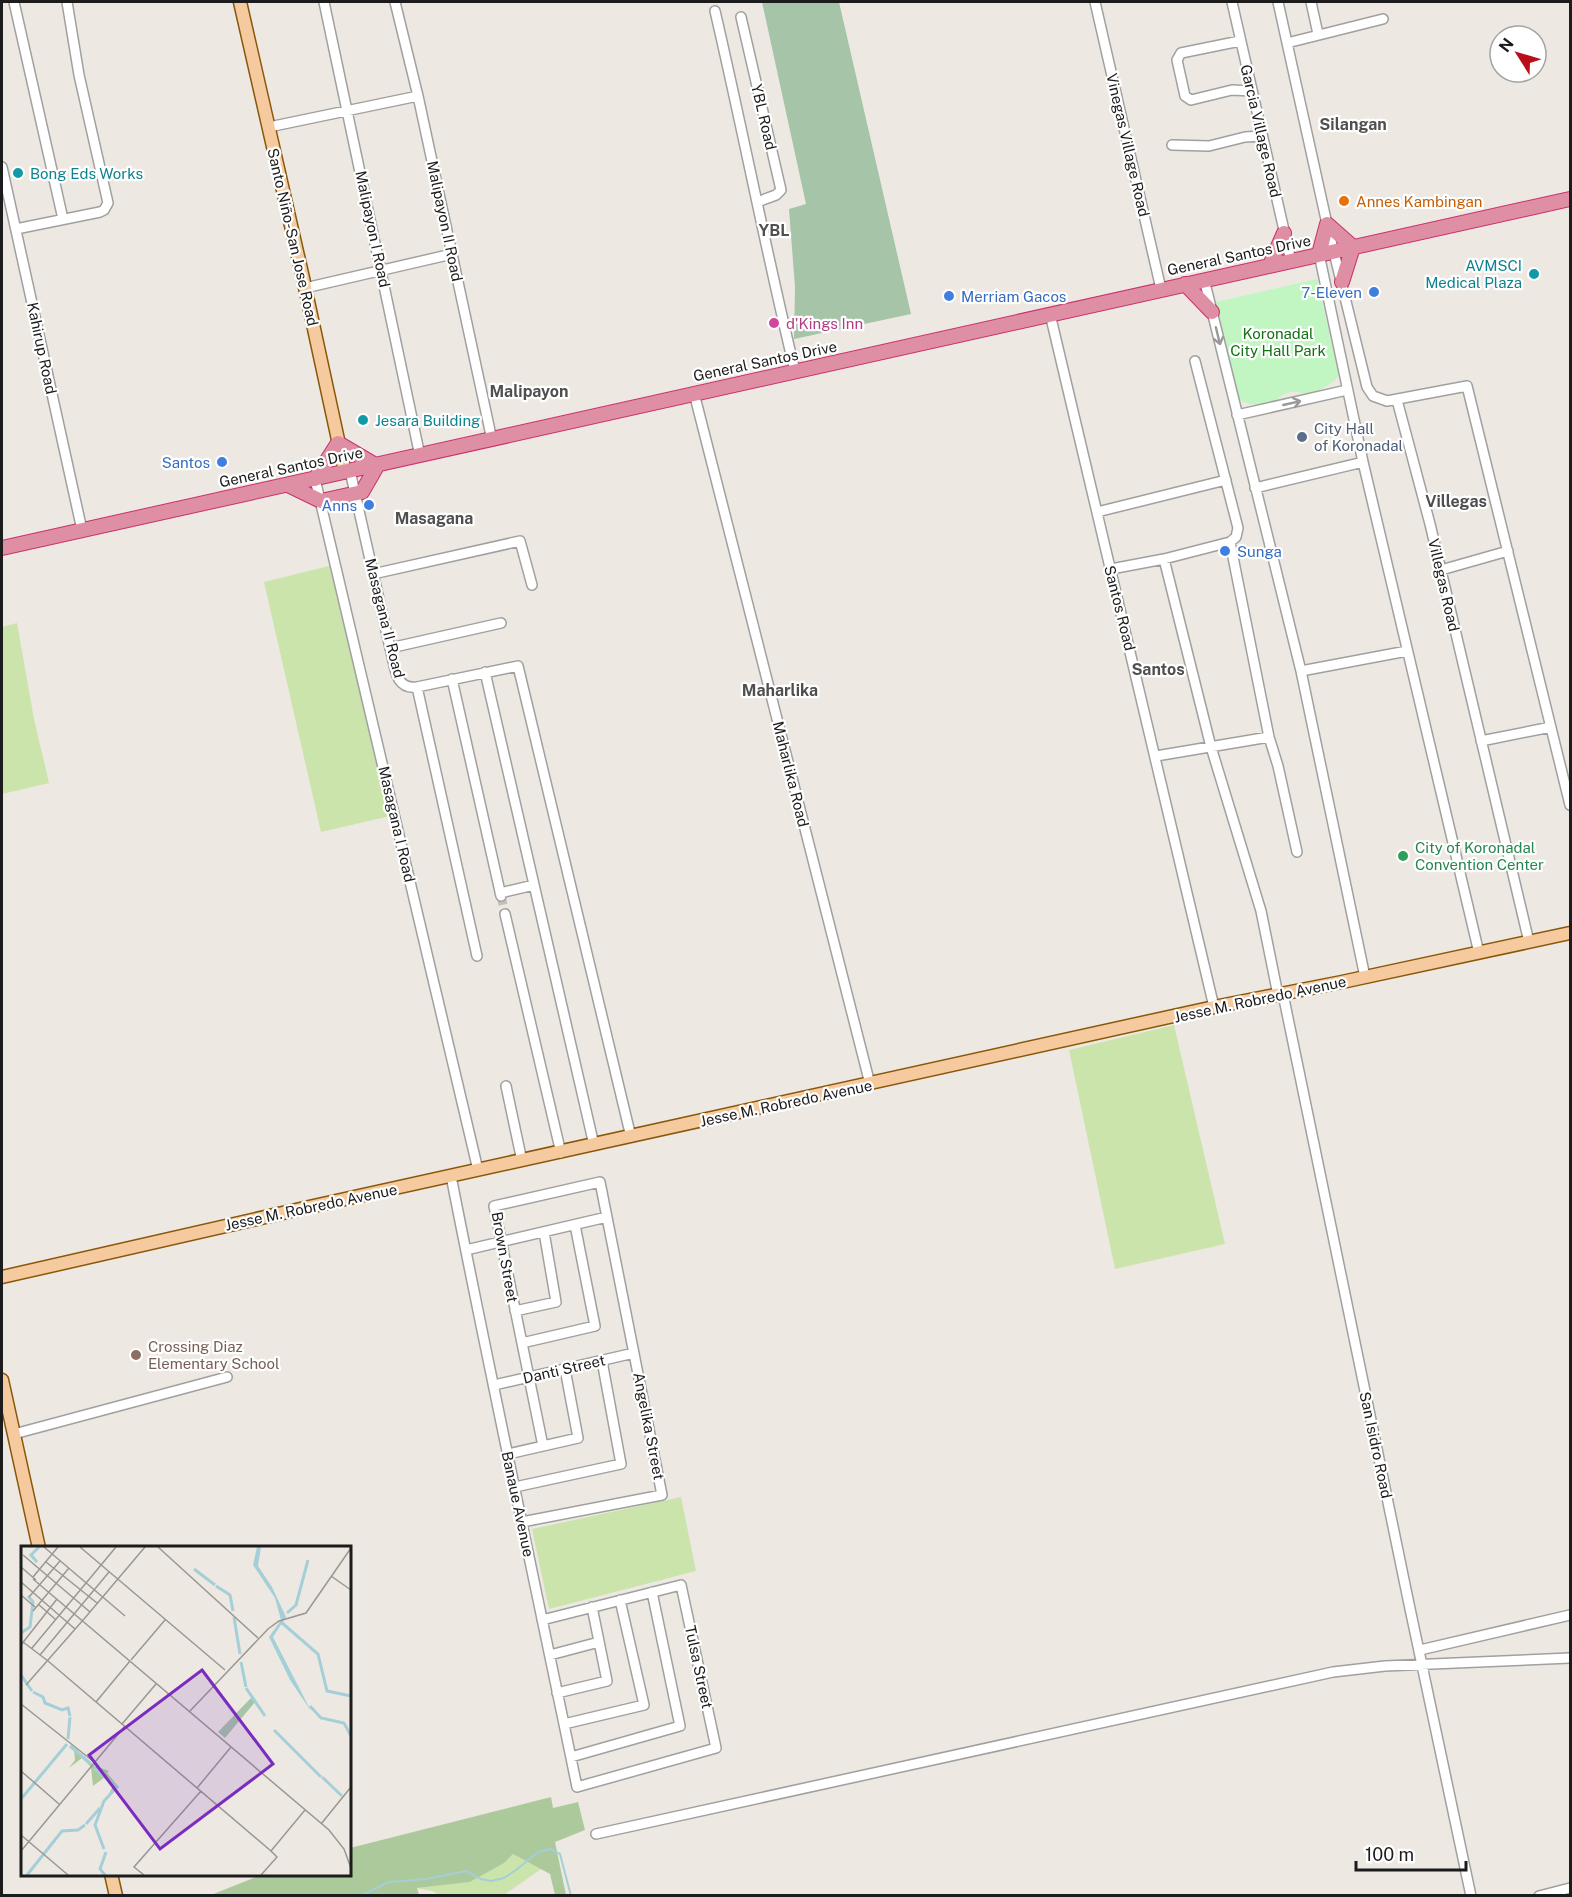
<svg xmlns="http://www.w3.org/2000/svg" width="1572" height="1897" font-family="'Public Sans',sans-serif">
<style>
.grass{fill:#cbe4ab}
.forest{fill:#abc99a}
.cemetery{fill:#a5c4a8}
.park{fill:#c1f5c2}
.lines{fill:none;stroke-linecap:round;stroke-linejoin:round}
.stream{stroke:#a5cfd8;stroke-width:2}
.minor-tunnel{stroke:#c3c0ba;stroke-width:9;stroke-dasharray:9 4.5;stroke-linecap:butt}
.minor-casing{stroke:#a0a0a0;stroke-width:12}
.major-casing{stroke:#8a570a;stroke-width:15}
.highway-casing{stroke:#ca306f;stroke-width:16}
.minor{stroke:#fff;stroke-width:9}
.major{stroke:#f5ca9f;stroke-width:12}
.highway{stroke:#df8fa3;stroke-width:14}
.oneway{stroke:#999}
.culture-dot{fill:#0f9aa8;stroke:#fff;stroke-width:2}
.food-dot{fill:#e8710a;stroke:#fff;stroke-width:2}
.shop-dot{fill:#3f7fe0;stroke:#fff;stroke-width:2}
.hotel-dot{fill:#d1479c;stroke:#fff;stroke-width:2}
.service-dot{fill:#5c6f8a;stroke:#fff;stroke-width:2}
.leisure-dot{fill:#2e9e5b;stroke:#fff;stroke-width:2}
.education-dot{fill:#8d6e63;stroke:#fff;stroke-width:2}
.labels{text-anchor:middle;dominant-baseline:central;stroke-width:4.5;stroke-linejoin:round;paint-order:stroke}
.street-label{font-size:15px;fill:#1c1c1c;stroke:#fff}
.culture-label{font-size:15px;fill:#0d838f;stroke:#fff;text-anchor:start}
.food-label{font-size:15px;fill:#c56008;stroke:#fff;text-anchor:start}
.shop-label{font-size:15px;fill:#366cbe;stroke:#fff;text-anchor:end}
.hotel-label{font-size:15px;fill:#b23c85;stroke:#fff;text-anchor:start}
.park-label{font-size:15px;fill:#137114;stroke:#fff}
.service-label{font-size:15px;fill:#4e5e75;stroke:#fff;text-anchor:start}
.leisure-label{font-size:15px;fill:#27864d;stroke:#fff;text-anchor:start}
.education-label{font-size:15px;fill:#785e54;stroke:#fff;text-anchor:start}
.neighbourhood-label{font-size:16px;font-weight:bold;fill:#4f4f4f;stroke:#fff}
.inset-river{fill:none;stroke:#a5cfd8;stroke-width:3}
.inset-road{fill:none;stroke:#999793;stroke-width:1.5}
.view{fill:#7b2cbf;fill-opacity:0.15;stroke:#7b2cbf;stroke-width:3}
.inset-edge{fill:none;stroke:#1c1c1c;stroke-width:3}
</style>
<rect width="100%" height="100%" fill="#ede9e2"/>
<!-- grass -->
<path class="grass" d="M 333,565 L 390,816 L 321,832 L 264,582 Z
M 17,623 L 34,719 L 49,783 L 2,794 L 2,627 Z
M 1174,1025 L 1225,1244 L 1115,1269 L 1069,1050 Z
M 681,1497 L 696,1571 L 549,1609 L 532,1529 Z
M 513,1854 L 541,1869 L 504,1895 L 440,1895 L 432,1891 L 416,1888 L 470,1882 L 504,1863 Z"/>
<!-- forest -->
<path class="forest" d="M 551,1797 L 553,1808 L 578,1802 L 585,1830 L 555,1842 L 566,1895 L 555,1895 L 550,1874 L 513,1854 L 504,1863 L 470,1882 L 417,1888 L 419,1895 L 211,1895 L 261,1875 L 350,1874 L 350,1848 Z"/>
<!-- cemetery -->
<path class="cemetery" d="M 762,2 L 839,2 L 911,314 L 794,339 L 795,287 L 789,209 L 806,204 Z"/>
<!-- park -->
<path class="park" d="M 1317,279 L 1339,376 C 1331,384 1318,393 1306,393 C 1299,393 1294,390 1287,393 C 1282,394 1279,398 1275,400 C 1263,407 1249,406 1238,399 L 1216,302 Z"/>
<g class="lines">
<!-- stream -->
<path class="stream" d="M 360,1896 L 389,1882 L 426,1879 L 466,1871 L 481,1879 L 491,1881 L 504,1878 L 516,1870 L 538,1852 L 550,1849 L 560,1854 L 571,1896"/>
<!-- minor-tunnel -->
<path class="minor-tunnel" d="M 501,896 L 505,914"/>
<!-- minor casing -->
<g class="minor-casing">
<path id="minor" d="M 14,2 L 63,219
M 324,2 L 420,456
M 395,2 L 418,96 L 492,440
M 1095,2 L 1161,289
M 1232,2 L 1291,261
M 1278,2 L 1327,224 L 1367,387 L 1373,396 L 1387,401 L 1467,386 L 1570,805
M 1311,2 L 1318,34
M 715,11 C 743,131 766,252 795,371
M 741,17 L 781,190 L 776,195 L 757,202
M 1240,41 L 1181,53 L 1177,60 L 1185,96 L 1191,100 L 1232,90 L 1252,91
M 1287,43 L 1383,19
M 269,127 L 418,96
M 1172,145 L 1209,146 L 1245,137 L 1262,136
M 2,167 L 82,530
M 16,229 L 100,212 L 104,210 L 108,203 L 79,75 L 67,2
M 1319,254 L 1363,462 L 1479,953
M 1204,279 L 1301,671 L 1365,977
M 305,288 L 452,254
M 1050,314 L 1214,1007
M 1195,361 L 1238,528 L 1236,537 L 1230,542
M 694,393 L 870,1084
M 1397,400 L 1430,524 L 1529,942
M 1237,415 L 1347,390
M 350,471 L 390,648 C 395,665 394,690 417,687 L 518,666 L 631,1137
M 315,479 L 478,1170
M 1255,488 L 1363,462
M 1097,512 L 1226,480
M 1164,559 L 1211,747 L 1261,911 L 1278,995
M 1111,569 L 1164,559 L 1230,542 L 1269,737 L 1278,766 L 1297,852
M 1441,570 L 1508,551
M 373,574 L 520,541 L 532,585
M 390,648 L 501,623
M 1301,671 L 1407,651
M 485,672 L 594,1145
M 452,679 L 501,896
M 417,687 L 477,956
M 1481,741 L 1551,727
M 1156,756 L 1269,737
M 500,893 L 534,885
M 505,914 L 561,1153
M 1283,994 L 1409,1604 L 1471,1896
M 506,1086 L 522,1161
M 451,1176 C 491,1380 535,1583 577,1787 L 716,1748 L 681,1585 L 542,1620
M 466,1250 L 607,1217
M 515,1311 L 556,1302 L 544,1232
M 522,1343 L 595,1326 L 575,1225
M 494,1385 L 634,1353
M 14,1434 L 227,1377
M 508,1454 L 578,1438 L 565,1369
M 515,1487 L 621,1464 L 602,1361
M 522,1522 L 662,1495 L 600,1182 L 494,1206 L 543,1446
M 1420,1650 L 1570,1615
M 550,1655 L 599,1642
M 557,1693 L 607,1681 L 592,1607
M 564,1724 L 644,1705 L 620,1600
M 571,1757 L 680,1726 L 652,1592
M 596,1834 L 1333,1672 L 1385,1666 L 1570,1658
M 1539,1896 L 1570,1888"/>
</g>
<!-- major casing -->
<g class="major-casing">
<path id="major" d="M 240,2 L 303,278 L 345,472
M 2,1277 L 309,1207 L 1214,1007 L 1342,982 L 1570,933
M 2,1380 L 39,1548
M 111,1874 L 116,1896"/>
</g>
<!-- highway casing -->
<g class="highway-casing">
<path id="highway" d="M 1319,254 L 1327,224 L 1353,247
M 1270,265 L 1284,233
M 1342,282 L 1353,247
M 1185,284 L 1212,312
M 315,479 L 338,443 L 377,466
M 288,485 L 321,501 L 362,492 L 377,466
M 2,548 L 1570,199"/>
</g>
<!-- minor -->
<use href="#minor" class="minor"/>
<!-- major -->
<use href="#major" class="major"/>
<!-- highway -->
<use href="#highway" class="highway"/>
</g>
<!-- one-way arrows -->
<defs><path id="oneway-shaft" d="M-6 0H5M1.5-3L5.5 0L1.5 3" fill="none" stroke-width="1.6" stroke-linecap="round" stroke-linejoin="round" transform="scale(1.5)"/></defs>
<g class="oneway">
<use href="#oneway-shaft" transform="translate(1218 336) rotate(76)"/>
<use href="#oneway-shaft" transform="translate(1292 403) rotate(-13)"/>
</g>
<!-- markers -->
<g class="culture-dot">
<circle cx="18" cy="173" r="6"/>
<circle cx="1534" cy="274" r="6"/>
<circle cx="363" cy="420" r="6"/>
</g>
<circle class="food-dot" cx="1344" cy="201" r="6"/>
<g class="shop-dot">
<circle cx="1374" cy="292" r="6"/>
<circle cx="949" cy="296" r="6"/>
<circle cx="222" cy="462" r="6"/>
<circle cx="369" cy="505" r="6"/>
<circle cx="1225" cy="551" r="6"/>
</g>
<circle class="hotel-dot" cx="774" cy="323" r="6"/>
<circle class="service-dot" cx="1302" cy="437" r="6"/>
<circle class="leisure-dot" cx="1403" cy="856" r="6"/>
<circle class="education-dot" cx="136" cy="1355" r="6"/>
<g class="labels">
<!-- street labels -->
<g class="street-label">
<text transform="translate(764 117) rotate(77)">YBL Road</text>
<text transform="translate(1261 131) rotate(77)">Garcia Village Road</text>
<text transform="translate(1128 145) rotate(77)">Vinegas Village Road</text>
<text transform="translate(445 221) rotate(78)">Malipayon II Road</text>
<text transform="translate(373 229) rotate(78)">Malipayon I Road</text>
<text transform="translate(293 237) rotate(77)">Santo Niño-San Jose Road</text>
<text transform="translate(1239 255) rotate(-12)">General Santos Drive</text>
<text transform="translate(42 348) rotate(78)">Kahirup Road</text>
<text transform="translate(765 361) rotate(-12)">General Santos Drive</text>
<text transform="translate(291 467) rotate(-12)">General Santos Drive</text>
<text transform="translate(1444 585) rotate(77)">Villegas Road</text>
<text transform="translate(1120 608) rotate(76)">Santos Road</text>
<text transform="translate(385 618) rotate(76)">Masagana II Road</text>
<text transform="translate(791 774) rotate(76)">Maharlika Road</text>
<text transform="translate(397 824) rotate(77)">Masagana I Road</text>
<text transform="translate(1260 999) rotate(-12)">Jesse M. Robredo Avenue</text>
<text transform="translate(786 1103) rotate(-12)">Jesse M. Robredo Avenue</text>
<text transform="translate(311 1207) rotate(-12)">Jesse M. Robredo Avenue</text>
<text transform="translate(505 1257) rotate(80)">Brown Street</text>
<text transform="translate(564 1369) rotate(-13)">Danti Street</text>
<text transform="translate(649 1426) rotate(79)">Angelika Street</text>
<text transform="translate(1376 1445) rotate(78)">San Isidro Road</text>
<text transform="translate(518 1504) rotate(78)">Banaue Avenue</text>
<text transform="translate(699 1667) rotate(78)">Tulsa Street</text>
</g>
<!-- culture labels -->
<g class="culture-label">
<text x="30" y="173">Bong Eds Works</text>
<text x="1522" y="265" text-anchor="end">AVMSCI<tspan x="1522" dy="17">Medical Plaza</tspan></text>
<text x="375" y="420">Jesara Building</text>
</g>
<!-- food labels -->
<g class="food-label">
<text x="1356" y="201">Annes Kambingan</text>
</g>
<!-- shop labels -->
<g class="shop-label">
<text x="1362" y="292">7-Eleven</text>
<text x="961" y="296" text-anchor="start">Merriam Gacos</text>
<text x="210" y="462">Santos</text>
<text x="357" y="505">Anns</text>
<text x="1237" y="551" text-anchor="start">Sunga</text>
</g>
<!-- hotel labels -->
<g class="hotel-label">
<text x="786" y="323">d'Kings Inn</text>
</g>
<!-- park labels -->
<g class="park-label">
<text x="1278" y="333">Koronadal<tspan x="1278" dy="17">City Hall Park</tspan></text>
</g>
<!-- service labels -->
<g class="service-label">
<text x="1314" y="428">City Hall<tspan x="1314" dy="17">of Koronadal</tspan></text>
</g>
<!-- leisure labels -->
<g class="leisure-label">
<text x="1415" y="847">City of Koronadal<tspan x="1415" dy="17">Convention Center</tspan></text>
</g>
<!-- education labels -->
<g class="education-label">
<text x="148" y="1346">Crossing Diaz<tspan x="148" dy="17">Elementary School</tspan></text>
</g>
<!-- neighbourhood labels -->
<g class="neighbourhood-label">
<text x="1353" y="124">Silangan</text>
<text x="774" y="230">YBL</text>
<text x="529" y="391">Malipayon</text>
<text x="1456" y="501">Villegas</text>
<text x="434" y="518">Masagana</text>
<text x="1158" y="669">Santos</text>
<text x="780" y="690">Maharlika</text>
</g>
</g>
<!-- overview -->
<g transform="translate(21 1546)">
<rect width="330" height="330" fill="#ede9e2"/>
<path d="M 53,203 L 74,220 L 88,225 L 86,227 L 98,241 L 88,247 L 94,238 L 84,231 L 72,240 L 70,221 L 61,212 L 48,222 L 54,214 Z" fill="#abc99a"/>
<path d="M 230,152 L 234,156 L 204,192 L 197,186 Z" fill="#a5c4a8"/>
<path d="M 236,1 L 240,1 L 237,20 L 251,41 L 265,71 L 252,91 L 290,165 L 269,134 L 248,91 L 260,74 L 254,52 L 232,19 Z" fill="#a5cfd8"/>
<path class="inset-river" d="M 16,16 L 10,9 L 18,1M 173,23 L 194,39M 195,40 L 209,49 L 212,65M 266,67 L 275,59 L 287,14M 213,71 L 219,108M 260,76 L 297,108 L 306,145 L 330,150M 0,87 L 9,81 L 12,56 L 7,50M 220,116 L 225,141M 0,129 L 11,145M 225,142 L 244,170M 12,146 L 22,151 L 24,157 L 41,164 L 47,162 L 49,170M 289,160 L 300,172 L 323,177 L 330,190M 253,184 L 300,231M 47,193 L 49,171M 49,200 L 70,218M 73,222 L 96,241 L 83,255 L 74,279 L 83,303M 301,231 L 321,250M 0,253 L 46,198M 65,278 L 79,262M 6,329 L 41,285 L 57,284 L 64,279M 84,329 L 79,323 L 85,306"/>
<path class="inset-road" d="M 23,1 L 104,70M 59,1 L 204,124M 137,1 L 237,92M 2,9 L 69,66M 25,16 L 76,57M 0,21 L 15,34M 310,30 L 330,44M 12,31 L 37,1M 12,33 L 308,284 L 323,303 L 330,322M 0,36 L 54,83M 0,49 L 14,61M 8,51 L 39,15M 17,58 L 34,73M 12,65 L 48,22M 63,73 L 124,1M 2,96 L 27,115M 0,99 L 36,53M 11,102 L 95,1M 19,109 L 88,26M 110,114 L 144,74M 27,115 L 250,305 L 284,264M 5,139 L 63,73M 75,156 L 109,115M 0,158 L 73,216M 169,165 L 247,83 L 258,75 L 285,67 L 330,2M 101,178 L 135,138M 0,225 L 38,258M 176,242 L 210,201M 300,278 L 330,241M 0,289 L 47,329M 0,305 L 104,180M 123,329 L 113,321 L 180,245M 240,329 L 256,311 L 250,305"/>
<path class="view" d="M 181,124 L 252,218 L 139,303 L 68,209 Z"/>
<rect width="330" height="330" class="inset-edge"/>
</g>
<!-- border -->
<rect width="1572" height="1897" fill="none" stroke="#1c1c1c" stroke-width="6"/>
<!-- north arrow -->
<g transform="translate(1518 54) rotate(307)"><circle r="28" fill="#ffffff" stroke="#a4a4a4" stroke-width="1.5"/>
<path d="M0-4.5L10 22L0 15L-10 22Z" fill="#ba0e19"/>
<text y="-9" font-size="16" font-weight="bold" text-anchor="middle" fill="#1c1c1c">N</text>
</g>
<!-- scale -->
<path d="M1356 1861v9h110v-9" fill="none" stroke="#1c1c1c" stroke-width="3"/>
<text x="1365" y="1861" font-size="18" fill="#1c1c1c" stroke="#ffffff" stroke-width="4.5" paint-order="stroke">100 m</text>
</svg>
